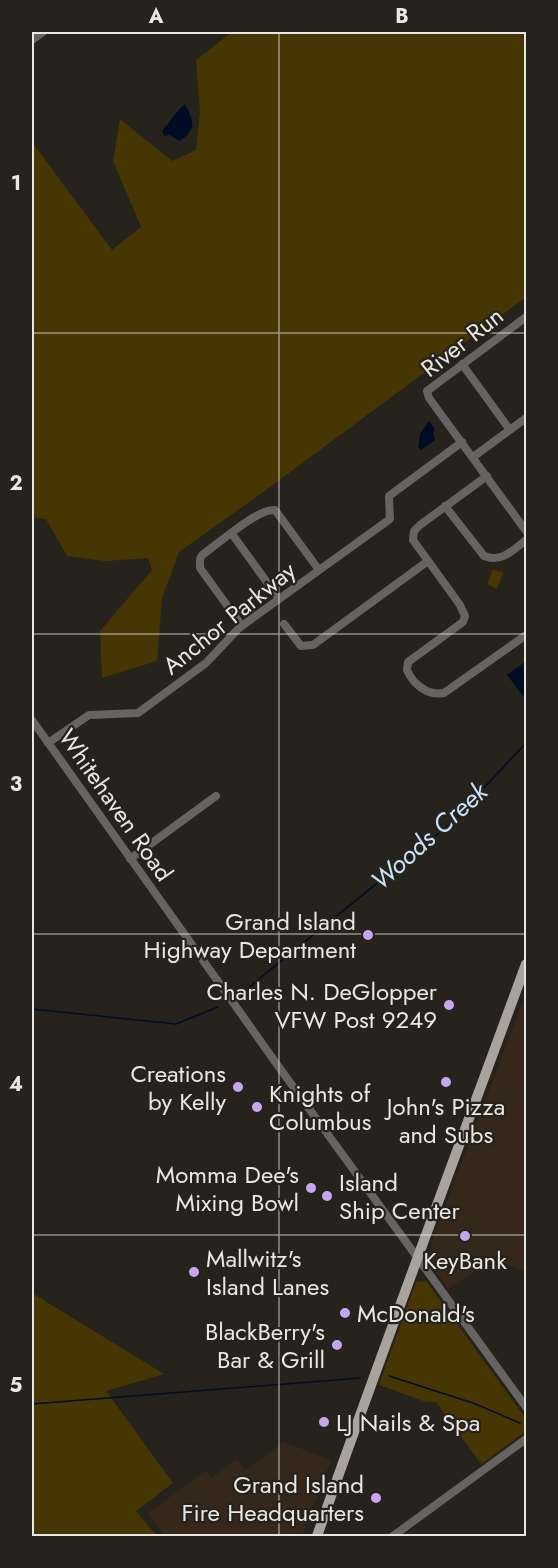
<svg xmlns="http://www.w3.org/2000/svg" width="558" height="1568" font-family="Jost,sans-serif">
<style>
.commercial{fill:#35281a}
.green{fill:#453604}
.water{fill:#000c25}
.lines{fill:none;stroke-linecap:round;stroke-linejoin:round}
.stream{stroke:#000c25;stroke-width:1.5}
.minor{stroke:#666460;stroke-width:8}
.major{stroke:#a8a49d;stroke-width:10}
.grid{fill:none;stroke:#e9e7e2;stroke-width:1.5;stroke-opacity:0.55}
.poi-dot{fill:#c6a6f0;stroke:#26231c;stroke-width:2}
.labels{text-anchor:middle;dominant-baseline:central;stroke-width:4.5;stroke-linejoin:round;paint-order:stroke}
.street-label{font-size:24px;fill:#e9e7e2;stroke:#26231c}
.poi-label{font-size:24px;fill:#e9e7e2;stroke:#26231c;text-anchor:end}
.water-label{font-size:26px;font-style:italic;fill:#cbe0fa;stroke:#26231c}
.neatline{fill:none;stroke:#e9e7e2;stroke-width:2}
.grid-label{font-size:20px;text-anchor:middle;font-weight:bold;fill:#e9e7e2}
</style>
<rect width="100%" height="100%" fill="#26231c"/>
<!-- commercial -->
<path class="commercial" d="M 522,1003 L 526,1005 L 526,1272 L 504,1263 L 498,1257 L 448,1288 L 428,1261 L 434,1236 Z
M 284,1442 L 331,1460 L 302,1536 L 164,1536 L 148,1513 L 206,1470 L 212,1478 L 237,1459 L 245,1470 Z"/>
<!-- green -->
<path class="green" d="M 232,32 L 526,32 L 526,297 L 266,490 L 179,552 L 162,598 L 157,661 L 102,678 L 100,631 L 152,570 L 148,558 L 105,561 L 67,556 L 46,519 L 32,517 L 32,142 L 112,250 L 141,227 L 113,161 L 120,119 L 172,161 L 196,150 L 200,112 L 196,60 Z
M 493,569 L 503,573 L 497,589 L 487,584 Z
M 426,1281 L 526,1419 L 525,1432 L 481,1464 L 436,1402 L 426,1402 L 379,1385 L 416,1282 Z
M 32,1293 L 164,1374 L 106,1391 L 173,1483 L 136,1511 L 157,1536 L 32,1536 Z"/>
<!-- water -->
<path class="water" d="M 185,104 C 194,122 197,128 180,141 L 169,135 L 164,136 L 162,131 C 171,121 175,112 185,104 Z
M 429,421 L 435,429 L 433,434 L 435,440 L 421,450 L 418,447 L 420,434 Z
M 526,661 L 526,700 L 507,675 Z"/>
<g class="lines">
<!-- stream -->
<path class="stream" d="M 243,992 L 450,824 L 526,743
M 32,1009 L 176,1024 L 218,1007
M 389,1376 L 473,1403 L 520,1423
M 32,1404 L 360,1378"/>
<!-- minor -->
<path class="minor" d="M 32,40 L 43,32
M 526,317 L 427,391 L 429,398 L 526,531
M 462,364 L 510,430
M 473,457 L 526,418
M 487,476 L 420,525 L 414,531 L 413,540 L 460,605 L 465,616 L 463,622 L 408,662 L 407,670 C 413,684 427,696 444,693 L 526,635
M 445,506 L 484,556 C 502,563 513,550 526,540
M 232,534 L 279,599
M 284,624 L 301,646 L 313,645 L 428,561
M 242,626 L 200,568 L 200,559 L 202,555 C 218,544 258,508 275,510 L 319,570
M 32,720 L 281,1070 L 526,1407
M 48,743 L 89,715 L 138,713 L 206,663 L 239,628 L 390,519 L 389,496 L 462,442
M 130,859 L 216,796
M 393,1536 L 526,1439"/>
<!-- major -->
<path class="major" d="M 317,1536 C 384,1345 456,1155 526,964"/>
</g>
<!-- grid -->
<path class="grid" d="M 279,32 L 279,1536M 32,333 L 526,333M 32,634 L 526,634M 32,934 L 526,934M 32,1235 L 526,1235"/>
<!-- markers -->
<g class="poi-dot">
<circle cx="368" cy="935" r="6"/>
<circle cx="449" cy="1005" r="6"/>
<circle cx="446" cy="1082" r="6"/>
<circle cx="238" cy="1087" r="6"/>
<circle cx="257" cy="1107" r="6"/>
<circle cx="311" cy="1188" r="6"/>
<circle cx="327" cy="1196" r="6"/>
<circle cx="465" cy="1236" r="6"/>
<circle cx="194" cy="1272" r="6"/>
<circle cx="345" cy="1313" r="6"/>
<circle cx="337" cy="1345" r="6"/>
<circle cx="324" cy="1422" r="6"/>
<circle cx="376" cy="1498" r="6"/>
</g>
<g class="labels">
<!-- street labels -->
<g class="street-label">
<text transform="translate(462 342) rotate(-38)">River Run</text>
<text transform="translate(229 618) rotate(-39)">Anchor Parkway</text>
<text transform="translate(116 805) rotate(55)">Whitehaven Road</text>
</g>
<!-- poi labels -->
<g class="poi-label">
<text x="356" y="921">Grand Island<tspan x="356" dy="28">Highway Department</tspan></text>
<text x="437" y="991">Charles N. DeGlopper<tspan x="437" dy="28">VFW Post 9249</tspan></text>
<text x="226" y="1073">Creations<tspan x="226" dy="28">by Kelly</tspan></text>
<text x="269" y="1093" text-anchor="start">Knights of<tspan x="269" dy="28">Columbus</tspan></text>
<text x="446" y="1106" text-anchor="middle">John's Pizza<tspan x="446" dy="28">and Subs</tspan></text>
<text x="299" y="1174">Momma Dee's<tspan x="299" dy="28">Mixing Bowl</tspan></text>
<text x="339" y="1182" text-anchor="start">Island<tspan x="339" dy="28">Ship Center</tspan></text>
<text x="206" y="1258" text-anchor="start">Mallwitz's<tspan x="206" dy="28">Island Lanes</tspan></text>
<text x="465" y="1260" text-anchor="middle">KeyBank</text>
<text x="357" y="1313" text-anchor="start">McDonald's</text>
<text x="325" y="1331">BlackBerry's<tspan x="325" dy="28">Bar &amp; Grill</tspan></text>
<text x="336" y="1422" text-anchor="start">LJ Nails &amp; Spa</text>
<text x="364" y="1484">Grand Island<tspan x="364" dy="28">Fire Headquarters</tspan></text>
</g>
<!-- water labels -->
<g class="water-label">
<text transform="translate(429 836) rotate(-42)">Woods Creek</text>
</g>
</g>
<!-- border -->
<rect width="558" height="1568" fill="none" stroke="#26231c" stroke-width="66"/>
<rect x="33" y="33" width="492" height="1502" class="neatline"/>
<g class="grid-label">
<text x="156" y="23">A</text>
<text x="402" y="23">B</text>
<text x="16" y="190">1</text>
<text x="16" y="490">2</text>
<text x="16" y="791">3</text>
<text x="16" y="1091">4</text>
<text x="16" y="1392">5</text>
</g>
</svg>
